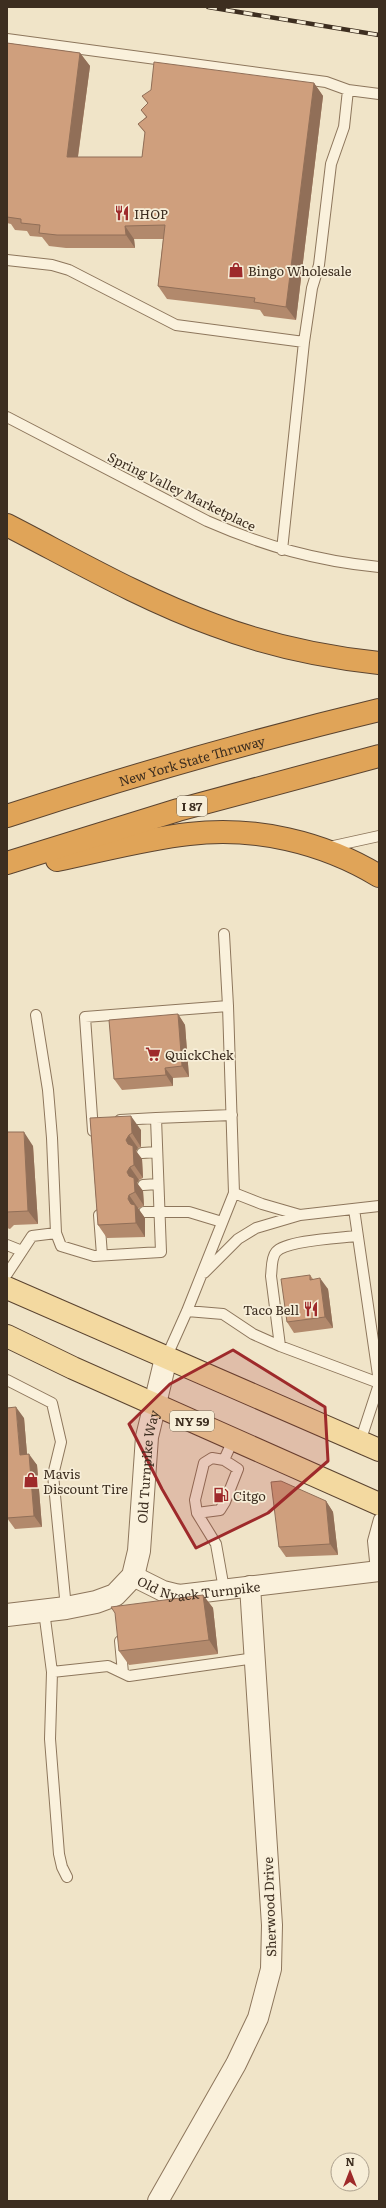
<svg xmlns="http://www.w3.org/2000/svg" width="386" height="2208" font-family="Literata,serif">
<style>
.lines{fill:none;stroke-linecap:round;stroke-linejoin:round}
.service-casing{stroke:#8d765c;stroke-width:12}
.minor-casing{stroke:#8d765c;stroke-width:22}
.tertiary-casing{stroke:#8d765c;stroke-width:24}
.primary-casing{stroke:#5b4430;stroke-width:24}
.motorway-casing{stroke:#5b4430;stroke-width:24}
.service{stroke:#faf1dc;stroke-width:10}
.minor{stroke:#faf1dc;stroke-width:20}
.tertiary{stroke:#faf1dc;stroke-width:22}
.primary{stroke:#f3d9a0;stroke-width:22}
.motorway{stroke:#e0a458;stroke-width:22}
.rail-casing{stroke:#3d2e20;stroke-width:4.5}
.rail{stroke:#f7eed8;stroke-width:3;stroke-dasharray:9;stroke-linecap:butt}
.wall{fill:#b2896c}
.shaded-wall{fill:#916f58}
.building{fill:#cf9f7d;stroke:#916f58}
.marked{fill:#9e2a2b;fill-opacity:0.2;stroke:#9e2a2b;stroke-width:3;stroke-linejoin:round}
.labels{text-anchor:middle;dominant-baseline:central;stroke-width:3.5;stroke-linejoin:round;paint-order:stroke}
.shield{fill:#f7eed8;stroke:#756857;stroke-width:1}
.shield-label{font-size:12px;font-weight:bold;fill:#3d2e20}
.poi-label{font-size:13px;fill:#3d2e20;stroke:#f7eed8;text-anchor:start}
.street-label{font-size:13px;fill:#3d2e20;stroke:#f7eed8}
</style>
<rect width="100%" height="100%" fill="#f0e4c8"/>
<g class="lines">
<!-- service casing -->
<g class="service-casing">
<path id="service" d="M 7,39 L 326,82 L 348,90 L 379,94
M 7,260 L 52,265 L 69,270 L 176,325 L 304,342
M 7,417 L 207,521 C 264,546 317,561 379,567
M 282,550 L 304,342 L 312,288 L 319,265 L 331,164 L 344,127 L 348,90
M 329,847 L 379,836
M 224,934 L 228,1006
M 36,1015 L 48,1090 L 52,1138 L 56,1233 L 61,1246 L 94,1256 L 161,1252 L 156,1118 L 232,1115
M 120,1120 L 156,1118
M 93,1131 L 85,1017 L 228,1006 L 234,1193 L 187,1311 L 166,1358
M 142,1153 L 157,1152
M 143,1185 L 158,1184
M 234,1193 L 262,1204 L 300,1215 L 379,1206
M 354,1209 L 379,1382
M 144,1212 L 189,1212 L 222,1222
M 99,1215 L 102,1255
M 7,1245 L 22,1251
M 204,1273 L 238,1239 L 256,1228 L 300,1215
M 7,1274 L 32,1236 L 56,1233
M 187,1311 L 223,1314 L 253,1334 L 280,1346 L 379,1383
M 280,1346 L 271,1276 C 272,1269 271,1258 276,1252 C 286,1240 341,1238 357,1236
M 7,1380 L 52,1403 L 61,1442 L 53,1475 L 66,1608
M 360,1442 L 379,1384
M 197,1513 L 220,1510 L 225,1502 L 238,1469 L 224,1460
M 376,1571 L 373,1541 L 379,1519
M 224,1589 L 216,1544 L 197,1513 L 195,1500 L 204,1463 L 212,1458 L 224,1460 L 233,1440
M 44,1611 L 52,1672 L 50,1739 L 59,1854 L 62,1867 L 67,1877
M 120,1641 L 123,1673
M 52,1672 L 108,1666 L 129,1676 L 255,1658"/>
</g>
<!-- minor casing -->
<g class="minor-casing">
<g id="minor">
<path id="s1" d="M 133,1576 L 163,1591 L 179,1595 L 379,1571"/>
<path d="M 158,2201 L 236,2064 L 258,2018 L 271,1969 L 272,1925 L 250,1586"/>
</g>
</g>
<!-- tertiary casing -->
<g class="tertiary-casing">
<g id="tertiary">
<path id="s2" d="M 7,1615 L 66,1608 L 96,1602 L 115,1595 L 133,1576 L 139,1551 L 147,1437 L 166,1358"/>
</g>
</g>
<!-- primary casing -->
<g class="primary-casing">
<path id="primary" d="M 7,1288 L 379,1450
M 7,1336 L 73,1368 L 379,1504"/>
</g>
<!-- motorway casing -->
<g class="motorway-casing">
<g id="motorway">
<path d="M 7,525 C 75,560 142,599 214,625 C 267,645 323,657 379,663"/>
<path id="s3" d="M 7,816 C 130,776 254,740 379,710"/>
<path d="M 57,860 C 101,851 144,839 189,834 C 254,826 323,842 379,876"/>
<path d="M 7,863 L 178,810 L 379,756"/>
</g>
</g>
<!-- service -->
<use href="#service" class="service"/>
<!-- minor -->
<use href="#minor" class="minor"/>
<!-- tertiary -->
<use href="#tertiary" class="tertiary"/>
<!-- primary -->
<use href="#primary" class="primary"/>
<!-- motorway -->
<use href="#motorway" class="motorway"/>
<!-- rail casing -->
<g class="rail-casing">
<path id="rail" d="M 208,7 L 379,35"/>
</g>
<!-- rail -->
<use href="#rail" class="rail"/>
</g>
<!-- wall -->
<path class="wall" d="M 7,43 L 80,53 L 90,66 L 78,157 L 142,157 L 145,133 L 138,124 L 146,117 L 141,110 L 148,104 L 142,96 L 314,83 L 323,96 L 296,320 L 264,316 L 260,310 L 167,299 L 158,286 L 163,239 L 134,239 L 135,248 L 66,248 L 49,246 L 42,237 L 30,236 L 27,231 L 15,230 L 11,224 L 7,223 Z
M 178,1014 L 185,1025 L 189,1077 L 173,1078 L 173,1086 L 122,1090 L 114,1079 Z
M 90,1118 L 141,1130 L 141,1147 L 138,1148 L 136,1151 L 142,1159 L 143,1178 L 139,1180 L 137,1183 L 143,1191 L 144,1206 L 139,1208 L 138,1209 L 145,1218 L 145,1237 L 107,1238 L 98,1225 Z
M 7,1132 L 33,1146 L 38,1224 L 14,1225 L 10,1229 L 7,1228 Z
M 310,1275 L 313,1279 L 328,1289 L 333,1328 L 294,1333 L 287,1322 Z
M 24,1418 L 27,1454 L 37,1465 L 42,1527 L 15,1529 L 7,1518 Z
M 326,1501 L 333,1512 L 338,1555 L 286,1557 L 279,1547 Z
M 203,1595 L 213,1608 L 218,1654 L 129,1665 L 119,1651 Z"/>
<!-- shaded-wall -->
<path class="shaded-wall" d="M 80,53 L 90,66 L 76,170 L 67,157 Z
M 314,83 L 323,96 L 296,320 L 286,307 Z
M 125,226 L 134,239 L 135,248 L 126,235 Z
M 178,1014 L 185,1025 L 189,1077 L 182,1066 Z
M 165,1068 L 173,1078 L 173,1086 L 166,1075 Z
M 131,1116 L 141,1130 L 141,1147 L 132,1133 Z
M 24,1132 L 33,1146 L 38,1224 L 28,1211 Z
M 129,1135 L 138,1148 L 136,1151 L 142,1159 L 143,1178 L 134,1165 L 126,1140 Z
M 130,1167 L 139,1180 L 137,1183 L 143,1191 L 144,1206 L 135,1192 L 129,1176 L 127,1172 Z
M 129,1195 L 145,1218 L 145,1237 L 136,1223 L 128,1199 Z
M 320,1278 L 328,1289 L 333,1328 L 325,1317 Z
M 16,1407 L 24,1418 L 28,1466 L 20,1455 Z
M 29,1454 L 37,1465 L 42,1527 L 34,1516 Z
M 326,1501 L 333,1512 L 338,1555 L 330,1544 Z
M 203,1595 L 213,1608 L 218,1654 L 209,1640 Z"/>
<!-- building -->
<path class="building" d="M 7,43 L 80,53 L 67,157 L 142,157 L 145,132 L 138,124 L 147,117 L 141,110 L 148,103 L 142,96 L 151,90 L 154,62 L 314,83 L 286,307 L 254,302 L 255,298 L 158,286 L 165,225 L 125,226 L 126,235 L 57,235 L 39,233 L 40,225 L 21,223 L 21,219 L 7,217 Z
M 178,1014 L 182,1066 L 165,1068 L 166,1075 L 114,1079 L 109,1020 Z
M 131,1116 L 132,1133 L 129,1135 L 126,1140 L 128,1144 L 133,1146 L 134,1165 L 130,1167 L 127,1172 L 129,1176 L 134,1178 L 135,1192 L 129,1195 L 128,1199 L 131,1204 L 135,1205 L 136,1223 L 98,1225 L 90,1118 Z
M 7,1132 L 24,1132 L 28,1211 L 7,1212 Z
M 310,1275 L 310,1280 L 320,1278 L 325,1317 L 287,1322 L 281,1279 Z
M 16,1407 L 20,1455 L 29,1454 L 34,1516 L 7,1518 L 7,1408 Z
M 281,1481 L 326,1501 L 330,1544 L 279,1547 L 271,1482 Z
M 203,1595 L 209,1640 L 119,1651 L 115,1613 L 111,1607 Z"/>
<!-- marked area -->
<path class="marked" d="M 233,1350 L 325,1407 L 328,1461 L 268,1513 L 196,1548 L 162,1489 L 129,1424 L 170,1384 Z"/>
<!-- icons -->
<defs>
<g id="restaurant-bare" transform="scale(1.2)"><path d="M-5-6h1v4h1v-4h1v4h1v-4h1v5L-1.5 .5V6h-2V.5L-5-1ZM5-6V6H3V1.5H1.5Q1.5-4 5-6Z" fill="#9e2a2b" stroke="#f7eed8" stroke-width="2.5" paint-order="stroke"/></g>
<g id="shop-bare" transform="scale(1.2)"><path d="M-5-2.5h2.3a2.7 3.5 0 0 1 5.4 0H5L5.5 6h-11ZM-1.5-2.5h3a1.5 2.3 0 0 0-3 0Z" fill="#9e2a2b" stroke="#f7eed8" stroke-width="2.5" paint-order="stroke"/></g>
<g id="supermarket-bare" transform="scale(1.2)"><path d="M-6-5.5h2.5l.6 2H6L4.5 2H-2.5L-4.4-4H-6ZM-1.5 3.2a1.3 1.3 0 1 0 .1 0ZM3 3.2a1.3 1.3 0 1 0 .1 0Z" fill="#9e2a2b" stroke="#f7eed8" stroke-width="2.5" paint-order="stroke"/></g>
<g id="fuel-bare" transform="scale(1.2)"><path d="M-5.5-6h7V0h2V4h1.3V-2.5L3-4.5l.8-.8L6-3V5H2.5V1h-1V6h-7ZM-4.2-4.7v3.2H.2V-4.7Z" fill="#9e2a2b" stroke="#f7eed8" stroke-width="2.5" paint-order="stroke"/></g>
</defs>
<g fill-rule="evenodd">
<use href="#restaurant-bare" x="122" y="213"/>
<use href="#shop-bare" x="236" y="270"/>
<use href="#supermarket-bare" x="153" y="1054"/>
<use href="#restaurant-bare" x="311" y="1309"/>
<use href="#shop-bare" x="31" y="1480"/>
<use href="#fuel-bare" x="221" y="1495"/>
</g>
<g class="labels">
<!-- shield labels -->
<g class="shield">
<rect x="177" y="796" width="30" height="20" rx="3"/>
<rect x="170" y="1411" width="44" height="20" rx="3"/>
</g>
<g class="shield-label">
<text x="192" y="806">I 87</text>
<text x="192" y="1421">NY 59</text>
</g>
<!-- poi labels -->
<g class="poi-label">
<text x="134" y="213">IHOP</text>
<text x="248" y="270">Bingo Wholesale</text>
<text x="165" y="1054">QuickChek</text>
<text x="299" y="1309" text-anchor="end">Taco Bell</text>
<text x="43" y="1473">Mavis<tspan x="43" dy="15">Discount Tire</tspan></text>
<text x="233" y="1495">Citgo</text>
</g>
<!-- street labels -->
<g class="street-label">
<text transform="translate(182 491) rotate(26)">Spring Valley Marketplace</text>
<text stroke="none"><textPath href="#s3" startOffset="193">New York State Thruway</textPath></text>
<text stroke="none"><textPath href="#s2" startOffset="247">Old Turnpike Way</textPath></text>
<text stroke="none"><textPath href="#s1" startOffset="69">Old Nyack Turnpike</textPath></text>
<text transform="translate(269 1907) rotate(-92)">Sherwood Drive</text>
</g>
</g>
<!-- border -->
<rect width="386" height="2208" fill="none" stroke="#3d2e20" stroke-width="16"/>
<!-- north arrow -->
<g transform="translate(350 2172)"><circle r="19" fill="#f7eed8" stroke="#ada18e"/>
<path d="M0-3L7 15L0 10L-7 15Z" fill="#9e2a2b"/>
<text y="-6" font-size="11" font-weight="bold" text-anchor="middle" fill="#3d2e20">N</text>
</g>
</svg>
